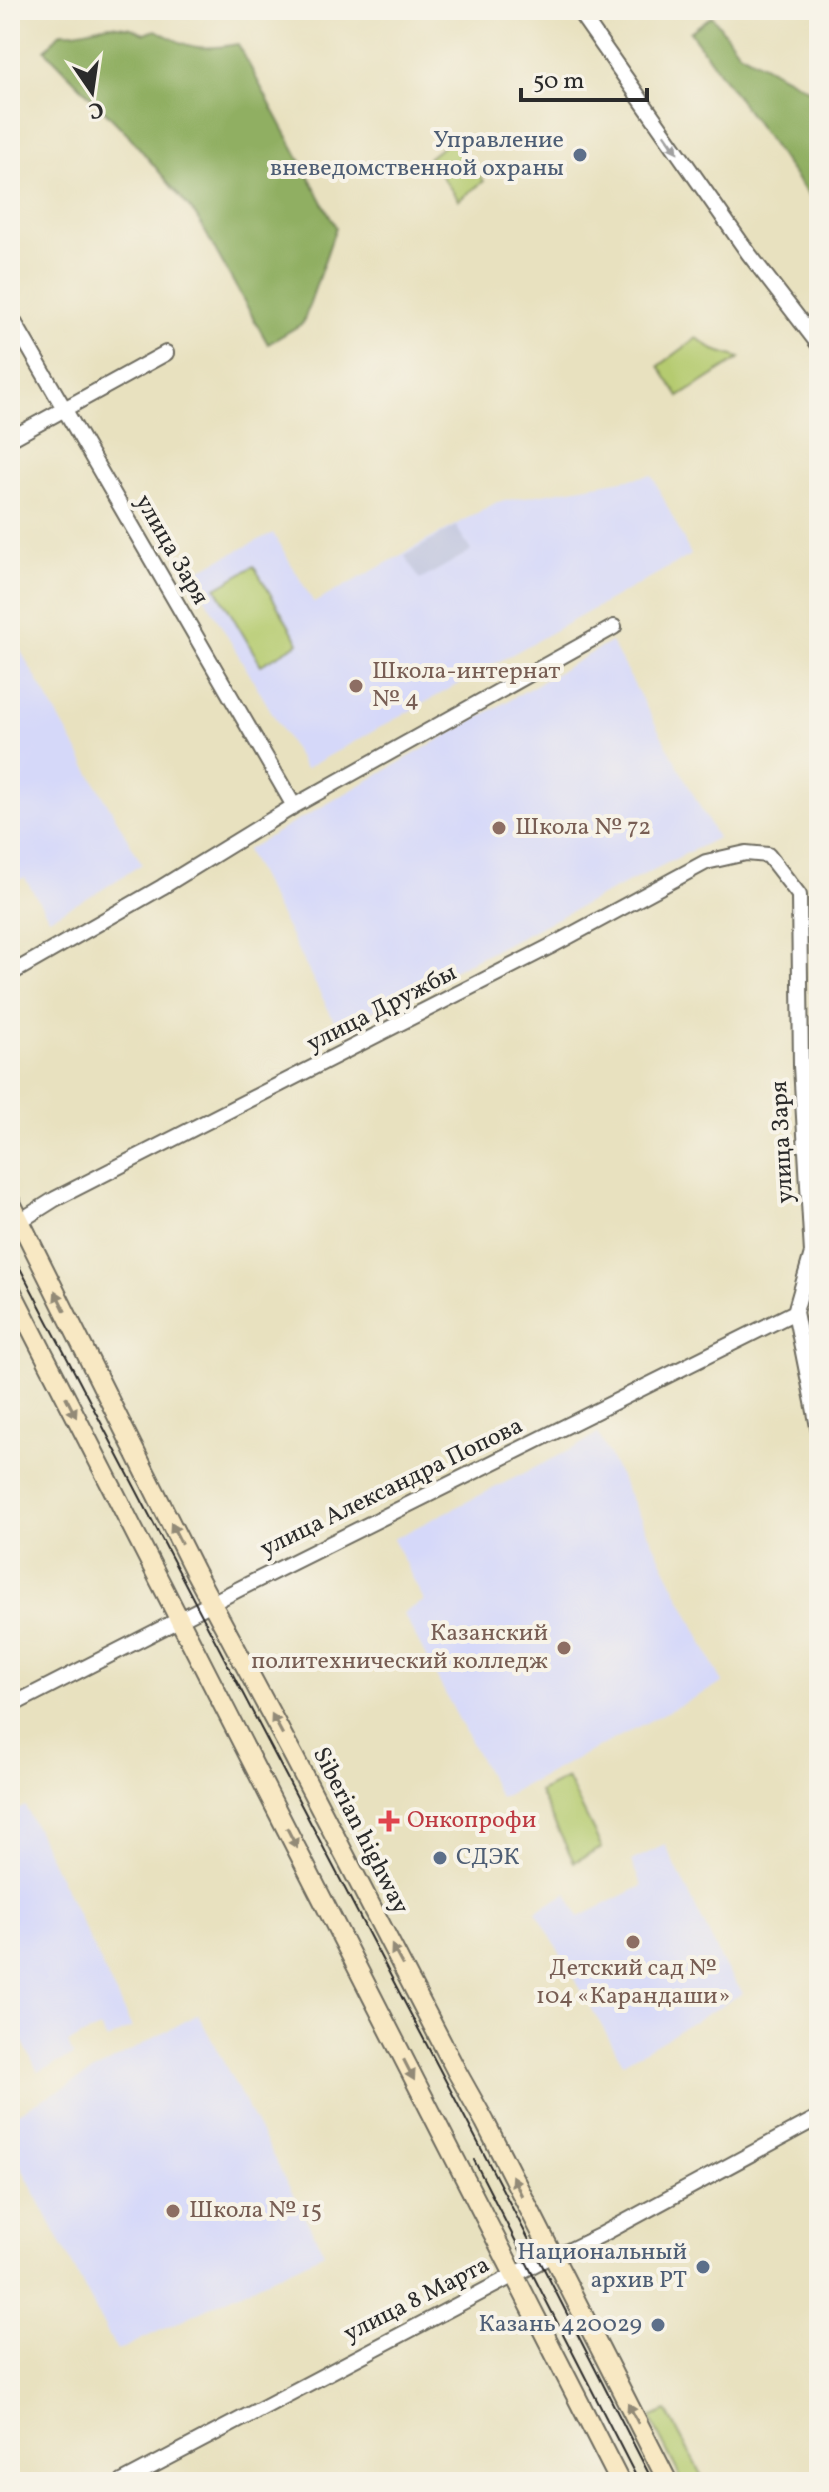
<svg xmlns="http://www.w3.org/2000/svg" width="829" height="2492" font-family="Vollkorn,serif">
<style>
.built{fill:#d5d8f9}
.industrial{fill:#bdc3de}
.green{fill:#b5cb70;stroke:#707b4e;stroke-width:2}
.forest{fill:#90af62;stroke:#5e6d46;stroke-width:2}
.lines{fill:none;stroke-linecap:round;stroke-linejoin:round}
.minor-casing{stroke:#6d6b5f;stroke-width:18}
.secondary-casing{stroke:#6d6b5f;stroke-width:22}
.minor{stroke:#fff;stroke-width:14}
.secondary{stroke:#f8e8c3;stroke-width:18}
.tram{stroke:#2b2b2b;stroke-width:2}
.oneway{fill:#a0a0a0}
.oneway2{fill:#928a77}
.service-dot{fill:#5c6f8a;stroke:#f7f3e8;stroke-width:3}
.education-dot{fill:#8d6e63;stroke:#f7f3e8;stroke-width:3}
.health-dot{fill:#e0444e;stroke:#f7f3e8;stroke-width:3}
.labels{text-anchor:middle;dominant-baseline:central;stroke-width:8;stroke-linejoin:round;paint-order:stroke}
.service-label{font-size:24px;fill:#4e5e75;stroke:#f7f3e8;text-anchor:end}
.street-label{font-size:24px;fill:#2b2b2b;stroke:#f7f3e8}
.education-label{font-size:24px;fill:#785e54;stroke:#f7f3e8;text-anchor:start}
.health-label{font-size:24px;fill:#be3a42;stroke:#f7f3e8;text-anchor:start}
</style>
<rect width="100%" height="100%" fill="#f7f3e8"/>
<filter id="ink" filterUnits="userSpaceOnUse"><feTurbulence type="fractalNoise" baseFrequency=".0125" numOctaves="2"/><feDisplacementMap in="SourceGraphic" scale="16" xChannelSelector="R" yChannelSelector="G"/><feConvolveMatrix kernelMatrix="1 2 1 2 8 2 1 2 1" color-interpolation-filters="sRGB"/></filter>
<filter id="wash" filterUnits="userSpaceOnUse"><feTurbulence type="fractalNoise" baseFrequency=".006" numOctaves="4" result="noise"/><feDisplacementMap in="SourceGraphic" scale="32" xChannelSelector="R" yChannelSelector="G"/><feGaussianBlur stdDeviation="1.8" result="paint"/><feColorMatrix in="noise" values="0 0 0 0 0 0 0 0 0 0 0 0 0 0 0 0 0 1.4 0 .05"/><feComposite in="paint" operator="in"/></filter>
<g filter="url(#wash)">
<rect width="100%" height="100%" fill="#e8e1bf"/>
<!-- built -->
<path class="built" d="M 652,475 L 691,555 L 305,769 L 191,574 L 273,533 L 314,603 L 497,502 Z
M 10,632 L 142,864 L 95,894 L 49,918 L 25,878 L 15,880 L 10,872 Z
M 611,642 L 717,838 L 338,1028 L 246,850 Z
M 598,1433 L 723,1683 L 500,1798 L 403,1613 L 424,1601 L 393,1539 L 576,1447 Z
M 25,1806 L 132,2028 L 107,2040 L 100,2028 L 68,2043 L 73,2056 L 38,2072 L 10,2016 L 10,1814 Z
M 665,1845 L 725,1967 L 743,1993 L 623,2063 L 536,1911 L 567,1893 L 579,1917 L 642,1886 L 631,1861 Z
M 198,2014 L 324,2253 L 117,2351 L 10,2145 L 10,2117 Z"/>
<!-- industrial -->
<path class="industrial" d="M 456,526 L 471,551 L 420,580 L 405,556 Z"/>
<!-- green -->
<path class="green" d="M 452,139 L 484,181 L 459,200 L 428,158 Z
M 697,338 L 714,350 L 740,358 L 679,397 L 659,366 Z
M 254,566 L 299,643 L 261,665 L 216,588 Z
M 567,1778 L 602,1848 L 574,1862 L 539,1792 Z
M 667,2411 L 705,2482 L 683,2482 L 650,2418 Z"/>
<!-- forest -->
<path class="forest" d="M 712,16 L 739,52 L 819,95 L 817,207 L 690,32 Z
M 111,25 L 131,28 L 144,34 L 156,30 C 190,49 199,51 238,44 L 336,227 L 303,323 L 268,344 L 197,217 L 131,138 L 45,50 L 61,32 C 79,34 93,27 111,25 Z
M 812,917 L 819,922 L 819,1049 Z
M 819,1265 L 819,1389 L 808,1338 Z"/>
</g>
<g filter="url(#ink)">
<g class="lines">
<!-- minor casing -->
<g class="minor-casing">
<path id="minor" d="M 578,10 L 749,254 L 819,345
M 10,315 L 294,806
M 10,439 L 166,353
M 10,974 L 162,887 L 294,806 L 614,627
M 20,1221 L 55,1199 L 549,947 L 706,862 L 746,853 L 768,855 L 799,895 L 801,1066 L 812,1253 L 795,1312 L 819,1432
M 10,1706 L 245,1586 L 795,1312
M 122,2482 L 552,2255 L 566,2252 L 601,2235 L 819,2117"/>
</g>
<!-- secondary casing -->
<g class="secondary-casing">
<path id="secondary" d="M 10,1201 L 195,1572 L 294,1757 L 457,2072 L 485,2122 L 668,2482
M 10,1288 L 620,2482"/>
</g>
<!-- minor -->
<use href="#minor" class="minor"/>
<!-- secondary -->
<use href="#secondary" class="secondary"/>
<!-- tram -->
<path class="tram" d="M 10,1249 L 540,2261 L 653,2482
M 474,2160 L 639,2482"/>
</g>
<!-- one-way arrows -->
<defs><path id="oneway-solid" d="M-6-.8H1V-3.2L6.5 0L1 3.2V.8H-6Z" transform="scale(2)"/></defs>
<use class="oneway" href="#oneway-solid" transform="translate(671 143) rotate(55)"/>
<g class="oneway2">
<use href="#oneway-solid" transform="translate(60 1301) rotate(-116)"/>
<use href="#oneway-solid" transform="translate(71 1407) rotate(63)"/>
<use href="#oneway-solid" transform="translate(176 1533) rotate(-117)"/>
<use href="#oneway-solid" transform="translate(277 1724) rotate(-118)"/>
<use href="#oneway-solid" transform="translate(292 1838) rotate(63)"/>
<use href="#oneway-solid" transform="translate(397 1955) rotate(-118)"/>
<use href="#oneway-solid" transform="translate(409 2070) rotate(63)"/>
<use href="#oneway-solid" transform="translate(517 2186) rotate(-116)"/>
<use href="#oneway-solid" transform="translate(633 2413) rotate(-117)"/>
</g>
</g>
<!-- markers -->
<g class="service-dot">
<circle cx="580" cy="155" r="8"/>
<circle cx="440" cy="1858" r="8"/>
<circle cx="703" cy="2267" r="8"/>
<circle cx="658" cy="2325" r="8"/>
</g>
<g class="education-dot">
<circle cx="356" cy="686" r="8"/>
<circle cx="499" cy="828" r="8"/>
<circle cx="564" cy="1648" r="8"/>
<circle cx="633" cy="1942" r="8"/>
<circle cx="173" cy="2211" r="8"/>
</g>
<path class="health-dot" d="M385 1809h8v8h8v8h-8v8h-8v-8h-8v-8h8z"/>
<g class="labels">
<!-- service labels -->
<g class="service-label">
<text x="564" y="141">Управление<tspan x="564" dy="28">вневедомственной охраны</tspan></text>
<text x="456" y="1858" text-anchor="start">СДЭК</text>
<text x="687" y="2253">Национальный<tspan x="687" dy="28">архив РТ</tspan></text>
<text x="642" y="2325">Казань 420029</text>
</g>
<!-- street labels -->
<g class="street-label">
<text transform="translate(171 550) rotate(60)">улица Заря</text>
<text transform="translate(382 1009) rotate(-27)">улица Дружбы</text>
<text transform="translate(783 1142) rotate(-93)">улица Заря</text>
<text transform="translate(392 1488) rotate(-26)">улица Александра Попова</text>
<text transform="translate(360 1831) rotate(63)">Siberian highway</text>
<text transform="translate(417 2300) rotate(-27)">улица 8 Марта</text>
</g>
<!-- education labels -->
<g class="education-label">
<text x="372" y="672">Школа-интернат<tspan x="372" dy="28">№ 4</tspan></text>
<text x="515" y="828">Школа № 72</text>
<text x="548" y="1634" text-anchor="end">Казанский<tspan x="548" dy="28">политехнический колледж</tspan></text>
<text x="633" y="1969" text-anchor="middle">Детский сад №<tspan x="633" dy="28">104 «Карандаши»</tspan></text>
<text x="189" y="2211">Школа № 15</text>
</g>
<!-- health labels -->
<g class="health-label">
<text x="407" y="1821">Онкопрофи</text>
</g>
</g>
<!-- margin -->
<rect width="829" height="2492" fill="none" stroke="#f7f3e8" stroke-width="40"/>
<!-- north arrow -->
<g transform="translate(92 92) rotate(167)" stroke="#f7f3e8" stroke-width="6" paint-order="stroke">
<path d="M0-6L14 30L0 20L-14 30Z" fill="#2b2b2b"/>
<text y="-12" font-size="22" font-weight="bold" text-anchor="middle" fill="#2b2b2b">С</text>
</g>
<!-- scale -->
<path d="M521 88v12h126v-12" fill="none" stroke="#2b2b2b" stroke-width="4"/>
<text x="533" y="88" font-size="24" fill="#2b2b2b" stroke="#f7f3e8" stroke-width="6" paint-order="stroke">50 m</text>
</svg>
